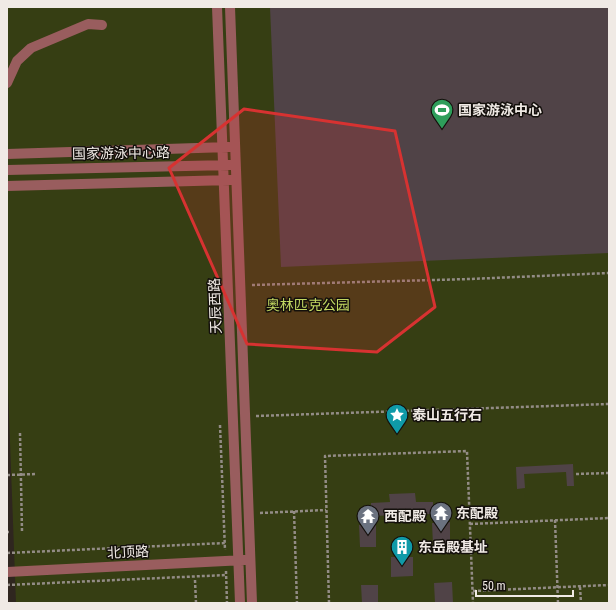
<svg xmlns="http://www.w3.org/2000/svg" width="616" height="610" font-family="'Roboto Condensed','Noto Sans SC',sans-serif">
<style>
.green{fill:#363e13}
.building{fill:#504347}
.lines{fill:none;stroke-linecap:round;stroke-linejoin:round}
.path{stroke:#938c86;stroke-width:2.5;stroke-dasharray:3 2;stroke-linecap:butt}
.minor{stroke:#995d5e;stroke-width:10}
.marked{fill:#d73231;fill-opacity:0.2;stroke:#d73231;stroke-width:3;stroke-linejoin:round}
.labels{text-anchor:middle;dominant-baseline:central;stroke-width:3;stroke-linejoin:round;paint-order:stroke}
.poi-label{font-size:14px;font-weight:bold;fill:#f0eae5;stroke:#14100c;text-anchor:start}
.street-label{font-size:14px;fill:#f0eae5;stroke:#14100c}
.park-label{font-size:14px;fill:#c2d862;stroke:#14100c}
</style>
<rect width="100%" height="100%" fill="#2f261f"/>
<!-- green -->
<path class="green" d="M 7,7 L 609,7 L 609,603 L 16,603 L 7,361 Z"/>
<!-- building -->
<path class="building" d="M 270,7 L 609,7 L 609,253 L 281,267 Z
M 573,464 L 574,486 L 567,486 L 566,472 L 524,474 L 525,488 L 517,489 L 516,467 Z
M 415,493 L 416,502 L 433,502 L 433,514 L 371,516 L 371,503 L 390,502 L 389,494 Z
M 450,522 L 450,544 L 433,545 L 432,523 Z
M 376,524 L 376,547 L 360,547 L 359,525 Z
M 391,557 L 413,557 L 413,576 L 391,577 Z
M 452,582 L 453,603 L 435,603 L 434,583 Z
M 361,585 L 378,585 L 378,603 L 362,603 Z"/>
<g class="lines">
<!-- path -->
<path class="path" d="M 252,285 L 470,279 L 609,273
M 256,416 L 609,404
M 220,425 L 225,550
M 20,433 L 22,531
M 576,474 L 609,473
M 7,475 L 37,474
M 294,511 L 297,603
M 260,513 L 326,510
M 555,520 L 558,603
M 470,524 L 609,518
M 7,532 L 9,532
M 7,553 L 225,543
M 226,571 L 227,603
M 195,580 L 196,603
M 7,585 L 226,575
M 580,587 L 581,603
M 473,591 L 609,585
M 329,603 L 325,456 L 467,451 L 473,603"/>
<!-- minor -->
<path class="minor" d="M 217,7 L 240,603
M 230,7 L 252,603
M 7,83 L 17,61 L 31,48 L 88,24 L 102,25
M 7,154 L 229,147
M 7,170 L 230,165
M 7,186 L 231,180
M 7,572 L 245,560"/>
</g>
<!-- marked area -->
<path class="marked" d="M 244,109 L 395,131 L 435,307 L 377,352 L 247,344 L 169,168 Z"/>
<!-- icons -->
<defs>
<g id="stadium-pin" transform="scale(1.15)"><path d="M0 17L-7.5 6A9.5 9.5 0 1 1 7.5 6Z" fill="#2e9e5b" stroke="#14100c"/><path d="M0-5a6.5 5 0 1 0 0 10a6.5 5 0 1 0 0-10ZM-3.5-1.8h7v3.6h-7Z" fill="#fff"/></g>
<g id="sight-pin" transform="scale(1.15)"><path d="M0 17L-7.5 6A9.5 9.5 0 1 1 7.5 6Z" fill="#0f9aa8" stroke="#14100c"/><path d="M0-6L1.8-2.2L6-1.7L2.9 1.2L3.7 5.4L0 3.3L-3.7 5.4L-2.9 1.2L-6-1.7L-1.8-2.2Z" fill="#fff"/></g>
<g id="temple-pin" transform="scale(1.15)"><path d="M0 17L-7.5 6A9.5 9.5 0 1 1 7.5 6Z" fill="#6b7280" stroke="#14100c"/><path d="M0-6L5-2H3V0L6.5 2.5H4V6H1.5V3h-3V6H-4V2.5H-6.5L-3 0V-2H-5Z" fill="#fff"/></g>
<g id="building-pin" transform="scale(1.15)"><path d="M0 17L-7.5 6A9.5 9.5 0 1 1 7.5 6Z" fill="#0f9aa8" stroke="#14100c"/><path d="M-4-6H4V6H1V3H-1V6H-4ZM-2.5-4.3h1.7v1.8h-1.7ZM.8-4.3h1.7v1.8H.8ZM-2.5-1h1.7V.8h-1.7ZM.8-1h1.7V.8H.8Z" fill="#fff"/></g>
</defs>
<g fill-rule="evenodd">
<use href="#stadium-pin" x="442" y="110"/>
<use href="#sight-pin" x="397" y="415"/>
<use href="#temple-pin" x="441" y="513"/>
<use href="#temple-pin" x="368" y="516"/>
<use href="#building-pin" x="402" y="547"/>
</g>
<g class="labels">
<!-- poi labels -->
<g class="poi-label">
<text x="458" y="110">国家游泳中心</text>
<text x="412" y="415">泰山五行石</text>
<text x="456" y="513">东配殿</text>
<text x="384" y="516">西配殿</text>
<text x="418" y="547">东岳殿基址</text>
</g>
<!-- street labels -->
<g class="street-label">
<text transform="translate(121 153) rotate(-1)">国家游泳中心路</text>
<text transform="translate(215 306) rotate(-92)">天辰西路</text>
<text transform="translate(128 552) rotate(-3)">北顶路</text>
</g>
<!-- park labels -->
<g class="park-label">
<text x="308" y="305">奥林匹克公园</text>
</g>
</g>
<!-- border -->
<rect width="616" height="610" fill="none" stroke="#f0eae5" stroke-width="16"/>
<!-- scale -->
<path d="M476 590v6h97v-6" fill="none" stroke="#f0eae5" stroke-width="2"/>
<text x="482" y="590" font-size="12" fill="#f0eae5" stroke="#14100c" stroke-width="3" paint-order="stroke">50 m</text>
</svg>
